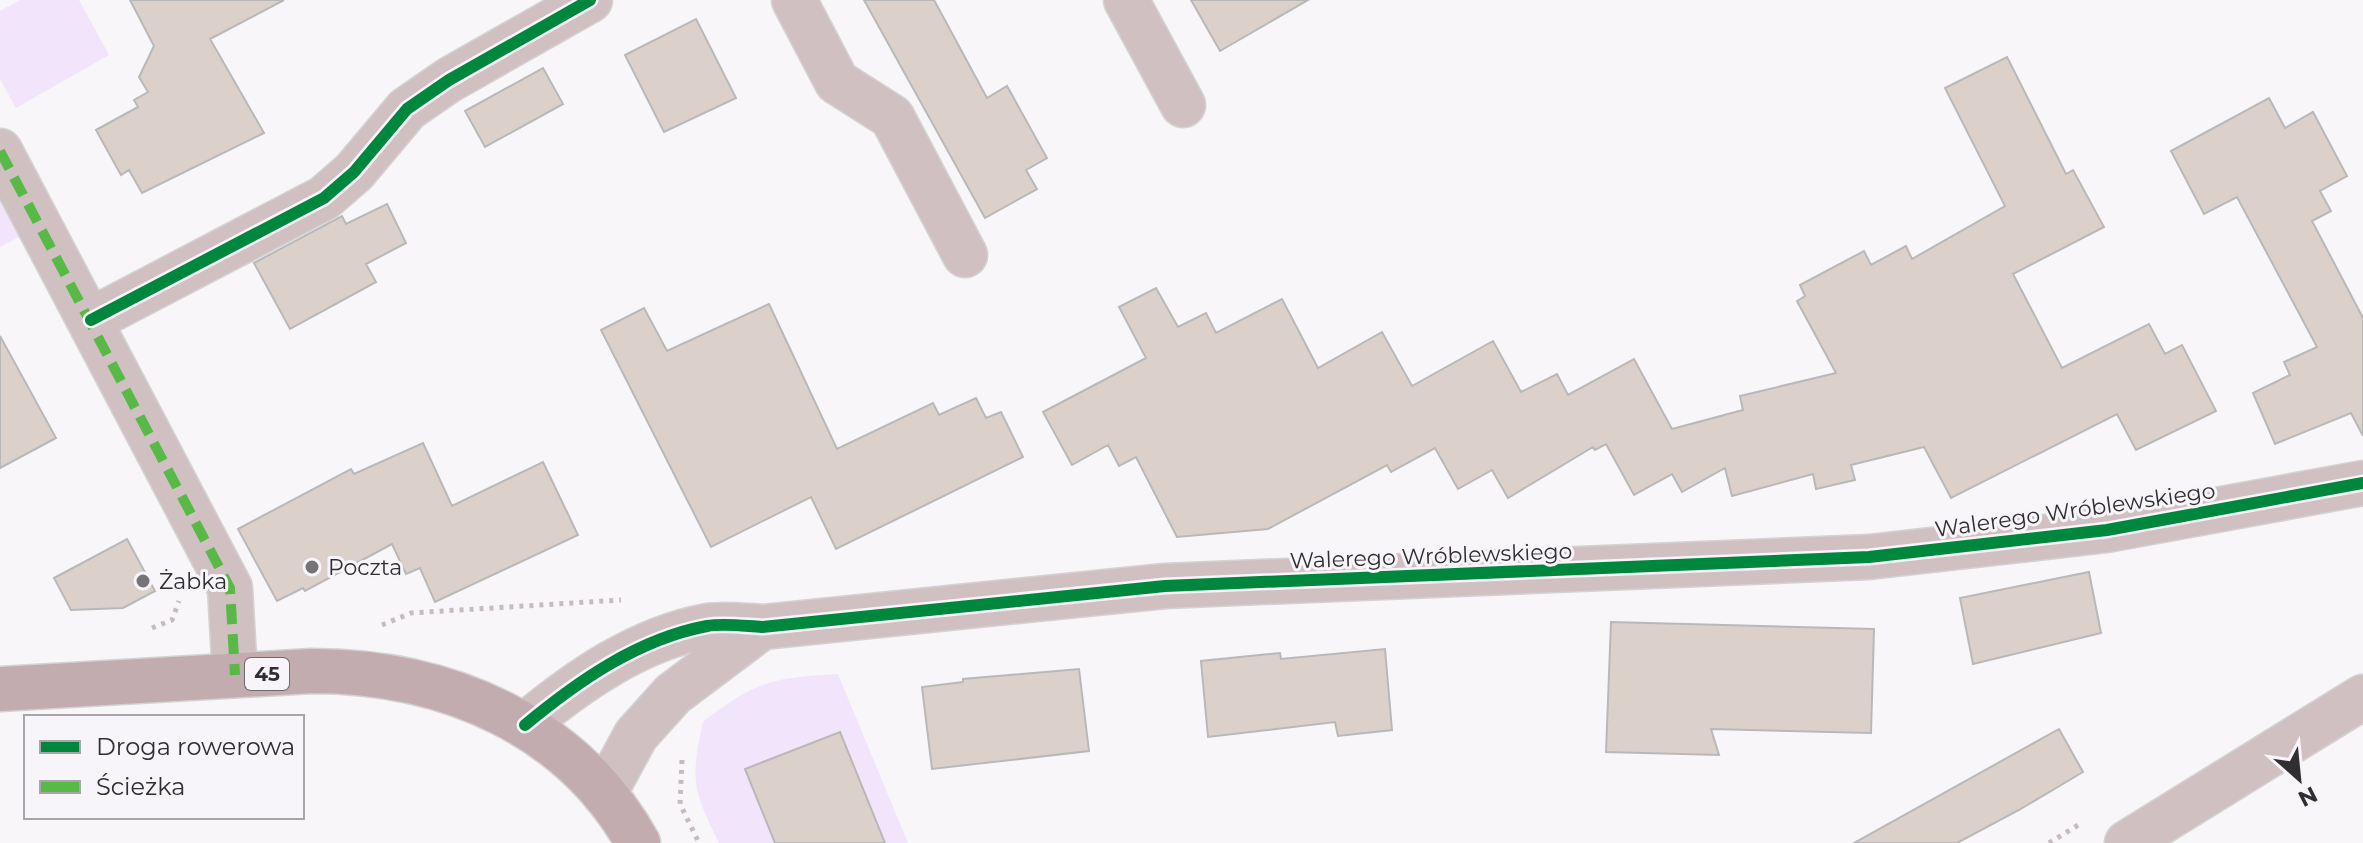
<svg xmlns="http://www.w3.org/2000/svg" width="2363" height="843" font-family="Montserrat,sans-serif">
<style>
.green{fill:#f2e4fb}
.building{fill:#dcd1ca;stroke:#b9b8b9;stroke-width:2}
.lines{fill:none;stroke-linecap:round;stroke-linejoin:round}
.minor-casing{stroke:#d4d3d4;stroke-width:47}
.major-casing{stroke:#d4d3d4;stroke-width:47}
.path{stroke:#c6bcbe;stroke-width:5;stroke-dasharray:4 6;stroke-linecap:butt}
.minor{stroke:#d1c0c2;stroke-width:44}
.major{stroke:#c2acaf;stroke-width:44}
.quiet{stroke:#58b947;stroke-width:10;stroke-dasharray:20 10;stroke-linecap:butt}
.cycleway-casing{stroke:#f8f5fa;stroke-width:17}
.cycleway{stroke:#00873e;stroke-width:12}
.poi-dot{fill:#767476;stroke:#f8f5fa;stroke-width:3}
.labels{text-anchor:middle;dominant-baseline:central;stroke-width:6;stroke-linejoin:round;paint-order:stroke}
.shield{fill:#f8f5fa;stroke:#6c6a6d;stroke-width:2}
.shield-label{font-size:20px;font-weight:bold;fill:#302e30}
.street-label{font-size:22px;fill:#302e30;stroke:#f8f5fa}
.poi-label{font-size:22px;fill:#302e30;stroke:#f8f5fa;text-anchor:start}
</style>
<rect width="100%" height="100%" fill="#f8f6f9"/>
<!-- green -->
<path class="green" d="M 20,0 L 79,0 L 109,55 L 16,108 L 0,79 L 0,11 Z
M 0,196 L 21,236 L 0,247 Z
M 838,674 L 908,843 L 719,843 C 693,790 690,780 703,722 C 756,681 771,678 838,674 Z"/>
<!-- building -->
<path class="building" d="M 130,0 L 284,0 L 210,39 L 264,133 L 142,193 L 129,170 L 121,175 L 96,130 L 138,107 L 134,100 L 148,92 L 139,77 L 154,46 Z
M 864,0 L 934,0 L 987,98 L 1007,86 L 1047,158 L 1026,170 L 1037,189 L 985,218 Z
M 1191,0 L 1308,0 L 1220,51 Z
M 696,19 L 736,98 L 664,132 L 625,55 Z
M 2007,57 L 2066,174 L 2073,170 L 2104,227 L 2013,274 L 2062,368 L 2149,324 L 2165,354 L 2182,345 L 2216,411 L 2136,450 L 2117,414 L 1951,498 L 1924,447 L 1851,465 L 1855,480 L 1816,489 L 1813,474 L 1732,496 L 1725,468 L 1682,492 L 1672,474 L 1634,495 L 1606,444 L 1595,450 L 1593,447 L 1508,498 L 1492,470 L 1458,489 L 1435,448 L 1391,472 L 1387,465 L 1268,529 L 1177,537 L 1136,457 L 1119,466 L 1108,445 L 1072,465 L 1043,412 L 1146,358 L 1119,307 L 1156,288 L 1178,327 L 1206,313 L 1216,333 L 1282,299 L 1318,368 L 1382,332 L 1412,386 L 1493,341 L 1521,392 L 1557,374 L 1568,395 L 1634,359 L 1672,429 L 1743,410 L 1740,396 L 1836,373 L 1797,301 L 1805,296 L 1800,285 L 1864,251 L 1871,265 L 1906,246 L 1912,259 L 2005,206 L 1945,88 Z
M 543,68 L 563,104 L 485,147 L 465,111 Z
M 2269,98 L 2285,128 L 2313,112 L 2347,176 L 2320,191 L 2331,211 L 2312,221 L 2363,318 L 2363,436 L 2351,413 L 2275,444 L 2253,393 L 2290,375 L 2284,362 L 2317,347 L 2237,197 L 2204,214 L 2171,151 Z
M 387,204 L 406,243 L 366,264 L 376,282 L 290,329 L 254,263 L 342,216 L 346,224 Z
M 769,304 L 837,449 L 933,403 L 939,415 L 976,398 L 986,418 L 1001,412 L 1023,457 L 836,549 L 811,497 L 711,547 L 601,330 L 644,308 L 667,351 Z
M 0,336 L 56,438 L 0,468 Z
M 423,443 L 452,506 L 543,462 L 578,535 L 435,602 L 420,568 L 406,574 L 392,544 L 305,591 L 303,588 L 277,601 L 238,529 L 351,469 L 354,474 Z
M 127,539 L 155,591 L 123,608 L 71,610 L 54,578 Z
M 2089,572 L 2101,633 L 1973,664 L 1960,598 Z
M 1611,622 L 1874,629 L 1871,733 L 1711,729 L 1719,755 L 1606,752 Z
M 1385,649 L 1392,730 L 1338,736 L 1335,722 L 1208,737 L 1201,661 L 1280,653 L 1281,659 Z
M 1079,669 L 1089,751 L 932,769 L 922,687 L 963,682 L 963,679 Z
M 2059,729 L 2083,772 L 2019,810 L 1957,843 L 1854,843 Z
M 840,732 L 885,843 L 775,843 L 745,769 Z"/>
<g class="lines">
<!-- minor casing -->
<g class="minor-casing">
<path id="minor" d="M 794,0 L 837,82 L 892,117 L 965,255
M 1126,0 L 1183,105
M 0,151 L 230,588 L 235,675
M 91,320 L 324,198 L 354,172 L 407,109 L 449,80 L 590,0
M 525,725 C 578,681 638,639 707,626 C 724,623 744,626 762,627 L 1165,586 L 1869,557 L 2107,530 L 2363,483
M 604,794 L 636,735 L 673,694 L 762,627
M 2127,843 L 2363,697"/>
</g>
<!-- major casing -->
<g class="major-casing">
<path id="major" d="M 0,689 L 312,671 C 444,671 571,723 638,843"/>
</g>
<!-- path -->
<path class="path" d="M 382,625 L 411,613 L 621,600
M 152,628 L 172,620 L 179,601
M 682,760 L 680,804 L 699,843
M 2049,843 L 2080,824"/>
<!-- minor -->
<use href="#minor" class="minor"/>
<!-- major -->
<use href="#major" class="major"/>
<!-- quiet -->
<path class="quiet" d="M 0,151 L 230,588 L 235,675"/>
<!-- cycleway casing -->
<g class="cycleway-casing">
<path id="cycleway" d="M 91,320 L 324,198 L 354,172 L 407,109 L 449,80 L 590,0
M 525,725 C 578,681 638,639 707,626 C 724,623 744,626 762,627 L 1165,586 L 1869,557 L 2107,530 L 2363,483"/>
</g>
<!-- cycleway -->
<use href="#cycleway" class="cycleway"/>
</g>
<!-- markers -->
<g class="poi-dot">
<circle cx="312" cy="567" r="8"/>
<circle cx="143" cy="581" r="8"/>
</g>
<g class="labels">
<!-- shield labels -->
<rect class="shield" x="245" y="658" width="44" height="32" rx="6"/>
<g class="shield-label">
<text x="267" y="674">45</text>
</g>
<!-- street labels -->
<g class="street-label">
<text transform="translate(2075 510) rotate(-8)">Walerego Wróblewskiego</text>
<text transform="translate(1431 556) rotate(-2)">Walerego Wróblewskiego</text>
</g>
<!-- poi labels -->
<g class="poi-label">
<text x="328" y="567">Poczta</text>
<text x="159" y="581">Żabka</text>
</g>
</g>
<!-- legend -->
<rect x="24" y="715" width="280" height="104" fill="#f8f5fa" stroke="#a8a5a9" stroke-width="2"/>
<rect x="40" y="741" width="40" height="12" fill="#00873e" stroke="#a8a5a9" stroke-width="2"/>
<text x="96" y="755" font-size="24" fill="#302e30">Droga rowerowa</text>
<rect x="40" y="781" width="40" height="12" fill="#58b947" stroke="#a8a5a9" stroke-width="2"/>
<text x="96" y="795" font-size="24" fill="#302e30">Ścieżka</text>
<!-- north arrow -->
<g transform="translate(2299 779) rotate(153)" stroke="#f8f5fa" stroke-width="6" paint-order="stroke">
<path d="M0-6L14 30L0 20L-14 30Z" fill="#302e30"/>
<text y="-12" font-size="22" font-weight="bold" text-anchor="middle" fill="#302e30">N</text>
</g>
</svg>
